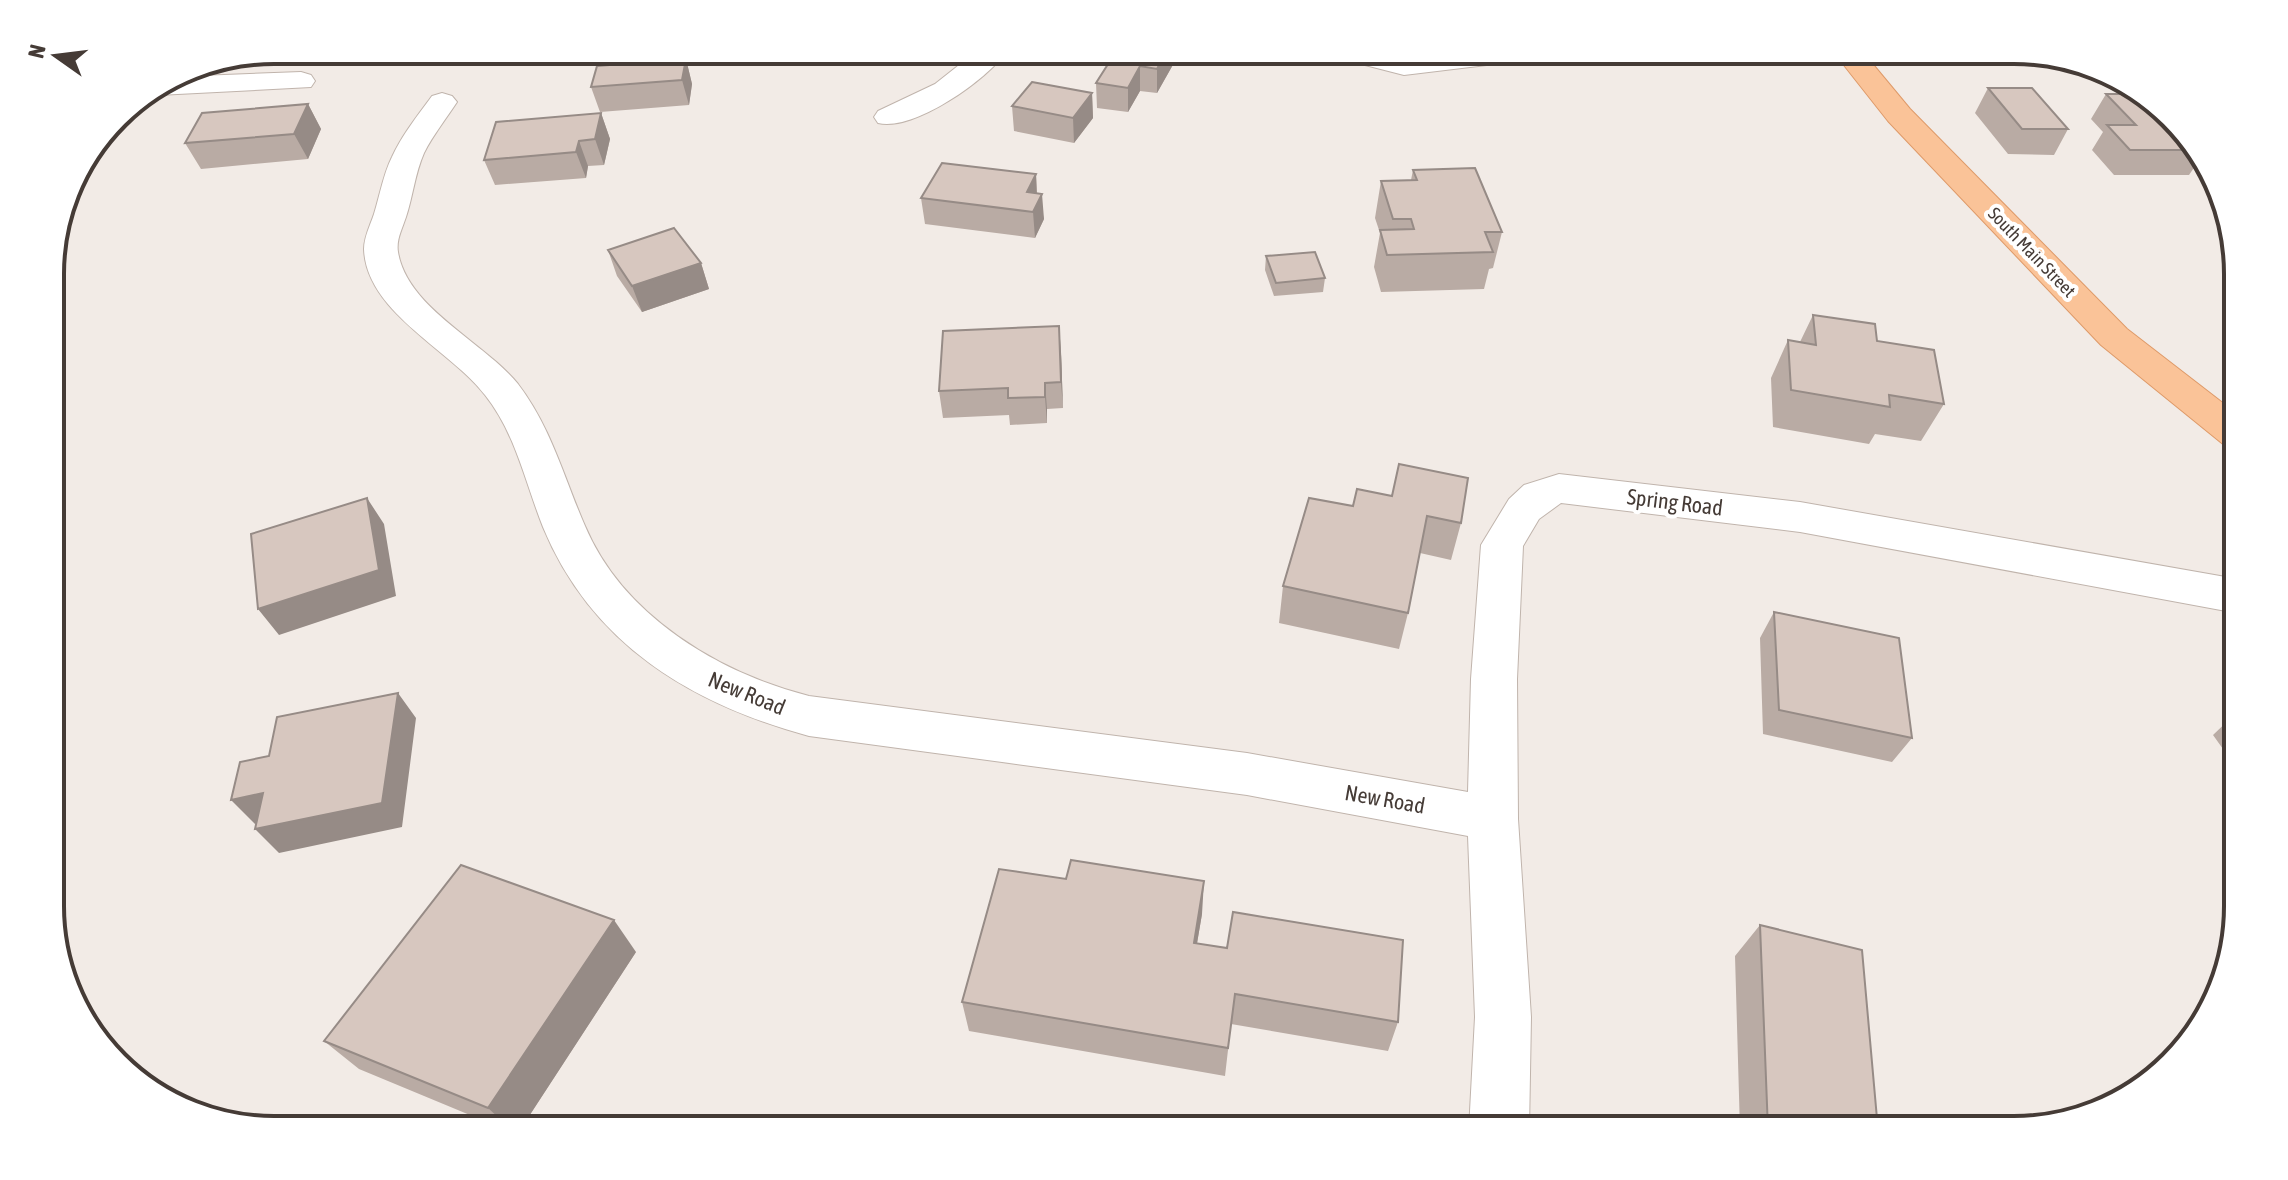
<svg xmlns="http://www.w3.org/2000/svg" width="2288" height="1180" font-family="'Asap Condensed',sans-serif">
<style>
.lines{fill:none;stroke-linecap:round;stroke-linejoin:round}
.minor-casing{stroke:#c0b4ac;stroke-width:2}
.major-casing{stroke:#de9a69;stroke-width:2}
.minor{fill:#fff;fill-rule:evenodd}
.major{fill:#fac398;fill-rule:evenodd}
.wall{fill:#b9aba4}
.shaded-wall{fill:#968b86}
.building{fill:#d7c7bf;stroke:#968b86;stroke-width:2}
.labels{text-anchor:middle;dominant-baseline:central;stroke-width:8;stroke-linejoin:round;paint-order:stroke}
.far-street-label{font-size:18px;fill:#453b36;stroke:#fff}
.street-label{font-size:22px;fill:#453b36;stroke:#fff}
.rim{fill:none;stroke:#453b36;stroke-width:4}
</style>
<rect width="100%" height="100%" fill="#f2ebe6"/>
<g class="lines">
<!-- minor casing -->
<g class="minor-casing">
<path id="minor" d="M 978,50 L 1008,50 C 988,79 914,132 878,123 L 874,117 L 878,111 L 935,84 Z
M 1326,50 L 1374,50 L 1404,57 L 1481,50 L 1559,50 L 1555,56 L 1545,58 L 1404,75 L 1330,56 Z
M 301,72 L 311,75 L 315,81 L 311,87 L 158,95 L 148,92 L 173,77 Z
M 442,93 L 452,96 L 457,102 C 446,119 433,135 424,153 C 415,173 413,196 406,217 C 402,229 396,240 398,252 C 407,308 484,342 518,384 C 551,427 564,478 585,526 C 623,616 719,673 809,696 L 1247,753 L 1468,792 L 1471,679 L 1481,545 L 1509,499 L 1524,485 L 1559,474 L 1800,502 L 2237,579 L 2237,613 L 1800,532 L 1561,503 L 1539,519 L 1523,546 L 1517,679 L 1518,819 L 1531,1017 L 1529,1130 L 1469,1130 L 1475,1017 L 1468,836 L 1247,795 L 809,736 C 692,704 592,645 543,527 C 525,482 516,434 485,395 C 451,350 366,312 364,249 C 364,237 370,226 374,214 C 380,195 383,175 392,157 C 402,135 418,115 432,96 Z"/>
</g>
<!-- major casing -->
<g class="major-casing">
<path id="major" d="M 1832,50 L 1861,50 L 1910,109 L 2127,329 L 2237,414 L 2237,448 L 2223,444 L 2101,345 L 1888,121 Z"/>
</g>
<!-- minor -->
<use href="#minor" class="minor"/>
<!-- major -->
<use href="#major" class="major"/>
</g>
<!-- wall -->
<path class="wall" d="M 1117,50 L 1179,50 L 1179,54 L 1157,93 L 1140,91 L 1128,112 L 1097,108 L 1096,83 Z
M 686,59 L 692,84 L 689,105 L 600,112 L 591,87 Z
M 1988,88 L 2068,129 L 2054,155 L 2008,154 L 1975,113 Z
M 1092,93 L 1093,118 L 1074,143 L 1014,131 L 1012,106 Z
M 2106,94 L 2200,149 L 2202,156 L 2189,175 L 2114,175 L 2092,150 L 2103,132 L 2091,119 Z
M 308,104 L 321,129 L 308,159 L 201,169 L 185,143 Z
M 601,113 L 610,139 L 604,165 L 588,166 L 586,178 L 495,185 L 484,160 Z
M 1413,170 L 1502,232 L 1493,268 L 1489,269 L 1484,289 L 1381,292 L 1374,267 L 1380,233 L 1375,218 L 1381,181 L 1411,180 Z
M 1036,174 L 1037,193 L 1044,219 L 1035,238 L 925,224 L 921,198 Z
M 608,250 L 701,263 L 709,289 L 642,312 L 617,276 Z
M 1266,256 L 1325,278 L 1323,292 L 1274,296 L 1265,270 Z
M 1813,315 L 1877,341 L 1944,404 L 1921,441 L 1875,434 L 1869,444 L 1773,427 L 1771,378 L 1788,340 L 1800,342 Z
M 1061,352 L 1063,408 L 1047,409 L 1047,423 L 1010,425 L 1009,415 L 943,418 L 939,391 Z
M 1357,489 L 1461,523 L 1451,560 L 1420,553 L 1408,613 L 1399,649 L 1279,623 L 1283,586 L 1353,506 Z
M 1774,612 L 1912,738 L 1892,762 L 1763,734 L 1760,638 Z
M 2237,712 L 2238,770 L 2213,735 Z
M 1202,914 L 1197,943 L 1398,1022 L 1388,1051 L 1231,1024 L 1225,1076 L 969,1031 L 962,1002 Z
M 1760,925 L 1878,1130 L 1740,1130 L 1735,956 Z
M 636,952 L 520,1130 L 506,1130 L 359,1069 L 324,1041 Z"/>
<!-- shaded-wall -->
<path class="shaded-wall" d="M 1167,50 L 1179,50 L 1179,54 L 1157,93 L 1157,69 Z
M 686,59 L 692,84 L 689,105 L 682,80 Z
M 1140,66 L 1140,91 L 1128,112 L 1128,88 Z
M 1092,93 L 1093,118 L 1074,143 L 1073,118 Z
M 308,104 L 321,129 L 308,159 L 294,134 Z
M 601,113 L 610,139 L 604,165 L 595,139 Z
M 579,141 L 588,166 L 586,178 L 576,152 Z
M 1036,174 L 1037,200 L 1027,192 Z
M 1042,194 L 1044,219 L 1035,238 L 1033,212 Z
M 701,263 L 709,289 L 642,312 L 632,286 Z
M 1059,326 L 1061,352 L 1063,408 L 1061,382 Z
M 1045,383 L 1047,409 L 1047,423 L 1045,397 Z
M 367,498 L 384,524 L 396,596 L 279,635 L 258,609 Z
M 398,693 L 416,718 L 402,827 L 279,853 L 255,829 Z
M 263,793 L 286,817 L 255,824 L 231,800 Z
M 1204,881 L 1202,914 L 1192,973 L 1194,943 Z
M 614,920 L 636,952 L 520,1130 L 512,1130 L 488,1108 Z
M 620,1122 L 627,1130 L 617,1130 Z"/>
<!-- building -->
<path class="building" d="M 1117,50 L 1167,50 L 1157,69 L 1140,66 L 1128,88 L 1096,83 Z
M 686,59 L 682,80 L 591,87 L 597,66 Z
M 1032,82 L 1092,93 L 1073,118 L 1012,106 Z
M 1988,88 L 2032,88 L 2068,129 L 2022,129 Z
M 2106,94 L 2137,94 L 2200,150 L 2130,150 L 2107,125 L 2136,125 Z
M 308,104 L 294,134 L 185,143 L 202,113 Z
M 601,113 L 595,139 L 579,141 L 576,152 L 484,160 L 496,122 Z
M 942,163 L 1036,174 L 1027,192 L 1042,194 L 1033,212 L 921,198 Z
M 1475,168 L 1502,232 L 1485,232 L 1493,252 L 1387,255 L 1380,230 L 1414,229 L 1411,219 L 1393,219 L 1381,181 L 1417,180 L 1413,170 Z
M 674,228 L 701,263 L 632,286 L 608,250 Z
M 1315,252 L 1325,278 L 1276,283 L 1266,256 Z
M 1813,315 L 1875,324 L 1877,341 L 1934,350 L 1944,404 L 1889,395 L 1890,407 L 1791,390 L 1788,340 L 1816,345 Z
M 1059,326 L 1061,382 L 1045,383 L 1045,397 L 1008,398 L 1008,388 L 939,391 L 943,331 Z
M 1399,464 L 1468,478 L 1461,523 L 1427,516 L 1408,613 L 1283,586 L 1309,498 L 1353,506 L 1357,489 L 1392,496 Z
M 367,498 L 379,570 L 258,609 L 251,534 Z
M 1774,612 L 1899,638 L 1912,738 L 1779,710 Z
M 398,693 L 382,803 L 255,829 L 263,793 L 231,800 L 240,762 L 269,756 L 277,717 Z
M 1071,860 L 1204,881 L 1194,943 L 1227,948 L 1233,912 L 1403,940 L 1398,1022 L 1235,994 L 1228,1048 L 962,1002 L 999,869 L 1066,879 Z
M 461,865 L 614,920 L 488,1108 L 324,1041 Z
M 1760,925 L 1862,950 L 1878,1130 L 1768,1130 Z
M 528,1120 L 620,1122 L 617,1130 L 524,1130 Z"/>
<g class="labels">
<!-- far-street labels -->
<g class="far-street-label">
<text transform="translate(2032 252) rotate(46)">South Main Street</text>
</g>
<!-- street labels -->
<g class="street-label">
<text transform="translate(1675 502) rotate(7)">Spring Road</text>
<text transform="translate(747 693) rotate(22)">New Road</text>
<text transform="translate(1385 799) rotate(10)">New Road</text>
</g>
</g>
<!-- crop -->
<path d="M0 0H2288V1180H0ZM274 64H2014A210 210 0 0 1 2224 274V906A210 210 0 0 1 2014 1116H274A210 210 0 0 1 64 906V274A210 210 0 0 1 274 64Z" fill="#fff" fill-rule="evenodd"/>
<path class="rim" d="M274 64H2014A210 210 0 0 1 2224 274V906A210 210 0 0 1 2014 1116H274A210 210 0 0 1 64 906V274A210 210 0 0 1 274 64Z"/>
<!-- north arrow -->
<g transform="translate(56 56) rotate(284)" stroke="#ffffff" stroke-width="6" paint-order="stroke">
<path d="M0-6L14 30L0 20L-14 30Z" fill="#453b36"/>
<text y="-12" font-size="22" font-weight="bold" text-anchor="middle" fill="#453b36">N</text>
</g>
</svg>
